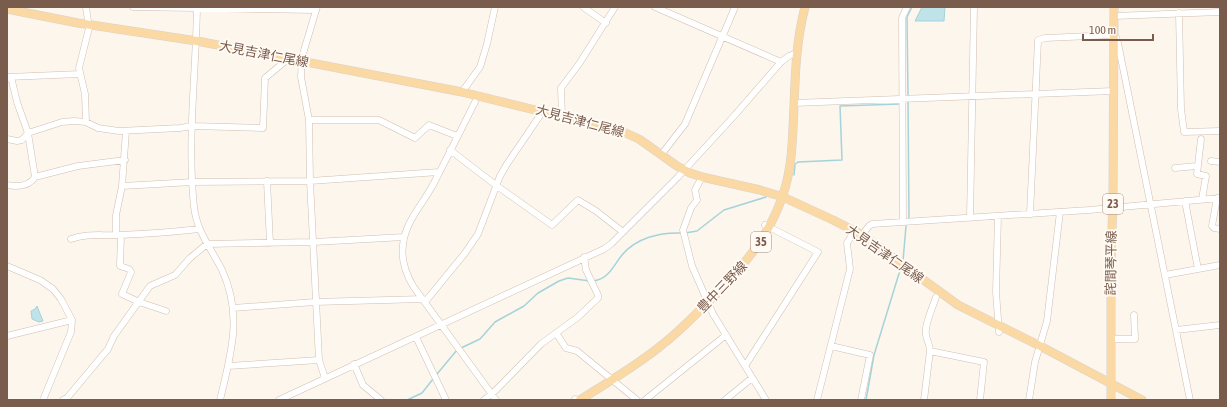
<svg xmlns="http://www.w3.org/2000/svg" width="1227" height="407" font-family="'Asap Condensed','Noto Sans JP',sans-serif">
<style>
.water{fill:#bfe3e8;stroke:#a5d3da}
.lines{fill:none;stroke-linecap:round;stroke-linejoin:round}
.stream{stroke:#a5d3da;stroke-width:1.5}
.minor-casing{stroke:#d1beb0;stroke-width:7}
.major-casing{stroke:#dad1cd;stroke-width:9}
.minor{stroke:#fff;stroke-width:6}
.major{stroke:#fbd9a5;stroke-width:8}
.labels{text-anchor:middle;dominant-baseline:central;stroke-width:4;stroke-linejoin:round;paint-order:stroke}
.shield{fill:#fffaf3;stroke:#a28b7f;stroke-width:1}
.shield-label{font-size:12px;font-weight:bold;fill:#7a5c4d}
.street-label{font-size:13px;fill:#7a5c4d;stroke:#fffaf3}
</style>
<rect width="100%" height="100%" fill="#fdf6ec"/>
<!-- water -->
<path class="water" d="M 922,7 L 945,7 L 944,21 L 915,21 Z
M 37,306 L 43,321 L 39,322 L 32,319 L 31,311 L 35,309 Z"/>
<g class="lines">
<!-- stream -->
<path class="stream" d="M 908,96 L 907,17 L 912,7
M 908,100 L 909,218
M 794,175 L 795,164 L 798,162 L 842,160 L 840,106 L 900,104
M 685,233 L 697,231 L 724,210 L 766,197
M 903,261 L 906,226
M 593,281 C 609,279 613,266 622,255 C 636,238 660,232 682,233
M 461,348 L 480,339 L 495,322 L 524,306 L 538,293 L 559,281 L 568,278 L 590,281
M 437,374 L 457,350
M 407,400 L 422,393 L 433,379
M 866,400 L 874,355 L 901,267"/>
<!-- minor casing -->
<g class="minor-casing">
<path id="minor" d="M 133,7 L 316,10
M 197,7 C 196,74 187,140 194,207 C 197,232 211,248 222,270 C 243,315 231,354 220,400
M 317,7 L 302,57 L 301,77 L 309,120 L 310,181 L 319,360 L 325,378
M 583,7 L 606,23
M 655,7 L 781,62
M 1179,13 L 1181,109 L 1184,132 L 1220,131
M 1114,16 L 1220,12
M 8,77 L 80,74
M 462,92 L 480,67 L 487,44 L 495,7
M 475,102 C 462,128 449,154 436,179 C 426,201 405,220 403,245 C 401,259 406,274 413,286 L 496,400
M 794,103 L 1113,91
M 562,116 L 561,88 L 579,64 L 615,7
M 309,120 L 379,120 L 415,138 L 429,125 L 457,136
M 86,122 L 85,94 L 79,68 L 89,28 L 86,7
M 7,139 L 17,141 L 22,140 L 28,133 L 62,122 L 74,121 L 86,122 L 98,128 L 119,131 L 180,128 L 192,126 L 263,128 L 265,78 L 288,59
M 1201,139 L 1197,174 L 1206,176 L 1202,199
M 450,150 L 497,186 L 552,225 L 578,200 L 596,211 L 623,232
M 661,155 L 685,124 L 735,7
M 1211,161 L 1220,162
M 1175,168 L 1197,166
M 35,177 L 78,166 L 125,160
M 702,177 L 695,190 L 697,200 L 691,208 L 683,230 L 692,266 L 713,314 L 766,400
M 267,181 L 270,243
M 7,185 C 18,187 29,187 35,177 L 28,133 L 17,102 L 12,81 L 8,77
M 122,186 L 193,182 L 310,181 L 439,172
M 1217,198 L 1212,226 L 1214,228 L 1220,229
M 1185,201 L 1198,269
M 1030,214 L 1038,40 L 1045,38 L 1113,35 L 1116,37 L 1118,43 L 1190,400
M 998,216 L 996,292 L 999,332
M 970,218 L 974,7
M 903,222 L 902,18 L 907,7
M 116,235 L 116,215 L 122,186 L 126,131
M 121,235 L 120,266 L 129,269 L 131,272 L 122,294 L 139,302 L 166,311
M 862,235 L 869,226 L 872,224 L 1089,210 L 1220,198
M 71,239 C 87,233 102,236 119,235 C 146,234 173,232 199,229
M 7,266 L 40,280 L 53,289 L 61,299 L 72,320 L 71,332 L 43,400
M 1165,275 L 1220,265
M 425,302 L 465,253 L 478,234 L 500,176 L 507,164 L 543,111
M 233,308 L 315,302 L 423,299
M 1176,330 L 1220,325
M 556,333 L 566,348 L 577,351 L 637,400
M 7,336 L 72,320
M 416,337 L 446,400
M 1111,339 L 1135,339 L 1134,315
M 831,346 L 870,355 L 861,400
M 930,351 L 984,362 L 980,400
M 354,364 L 363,385 L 381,400
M 228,366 L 319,360
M 745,366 L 818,252 L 765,225
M 575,399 L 575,400
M 63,400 L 67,398 L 108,349 L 114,336 L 150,286 L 175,275 L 190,258 L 207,244 L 314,242 L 404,237
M 279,400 C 387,350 495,299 604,249 L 611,244 L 678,177 L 734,116 L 781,62 L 789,56 L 797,53
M 484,400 L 496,390 L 541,344 L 578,317 L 598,298 L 598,295 L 586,270 L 584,257
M 645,400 L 726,335
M 725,400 L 752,378
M 817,400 L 850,269 L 847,243 L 855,231
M 924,400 L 930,351 C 930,345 927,341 926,335 C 924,325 933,307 936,297
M 1029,400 L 1035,362 L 1047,321 L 1060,212"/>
</g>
<!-- major casing -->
<g class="major-casing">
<path id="major" d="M 7,9 L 78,23 L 197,41 L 462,92 L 621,131 L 639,139 L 677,166 L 690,173 L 702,177 L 760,190 L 783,197 L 833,220 L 862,235 L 958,305 L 1042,347 L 1142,400
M 580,400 C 608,382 638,365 663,344 C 680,331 694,316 709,301 C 751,260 785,217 791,157 C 796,107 792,56 805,7
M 1111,400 L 1111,259 L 1113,199 L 1114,7"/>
</g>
<!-- minor -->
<use href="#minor" class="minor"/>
<!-- major -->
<use href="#major" class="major"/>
</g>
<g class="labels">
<!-- shield labels -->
<g class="shield">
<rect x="1103" y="194" width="20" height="20" rx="3"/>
<rect x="751" y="232" width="20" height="20" rx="3"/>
</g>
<g class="shield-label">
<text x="1113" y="204">23</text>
<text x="761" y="242">35</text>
</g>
<!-- street labels -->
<g class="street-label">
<text transform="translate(264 54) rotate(11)">大見吉津仁尾線</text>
<text transform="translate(580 121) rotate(15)">大見吉津仁尾線</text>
<text transform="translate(885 254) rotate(35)">大見吉津仁尾線</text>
<text transform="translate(1111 263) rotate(-89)">詫間琴平線</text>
<text transform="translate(722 287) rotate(-46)">豊中三野線</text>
</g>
</g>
<!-- border -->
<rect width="1227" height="407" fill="none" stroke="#7a5c4d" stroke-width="16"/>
<!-- scale -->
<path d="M1083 34v6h70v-6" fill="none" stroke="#7a5c4d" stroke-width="2"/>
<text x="1089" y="34" font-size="12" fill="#7a5c4d" stroke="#fffaf3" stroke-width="3" paint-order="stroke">100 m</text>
</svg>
